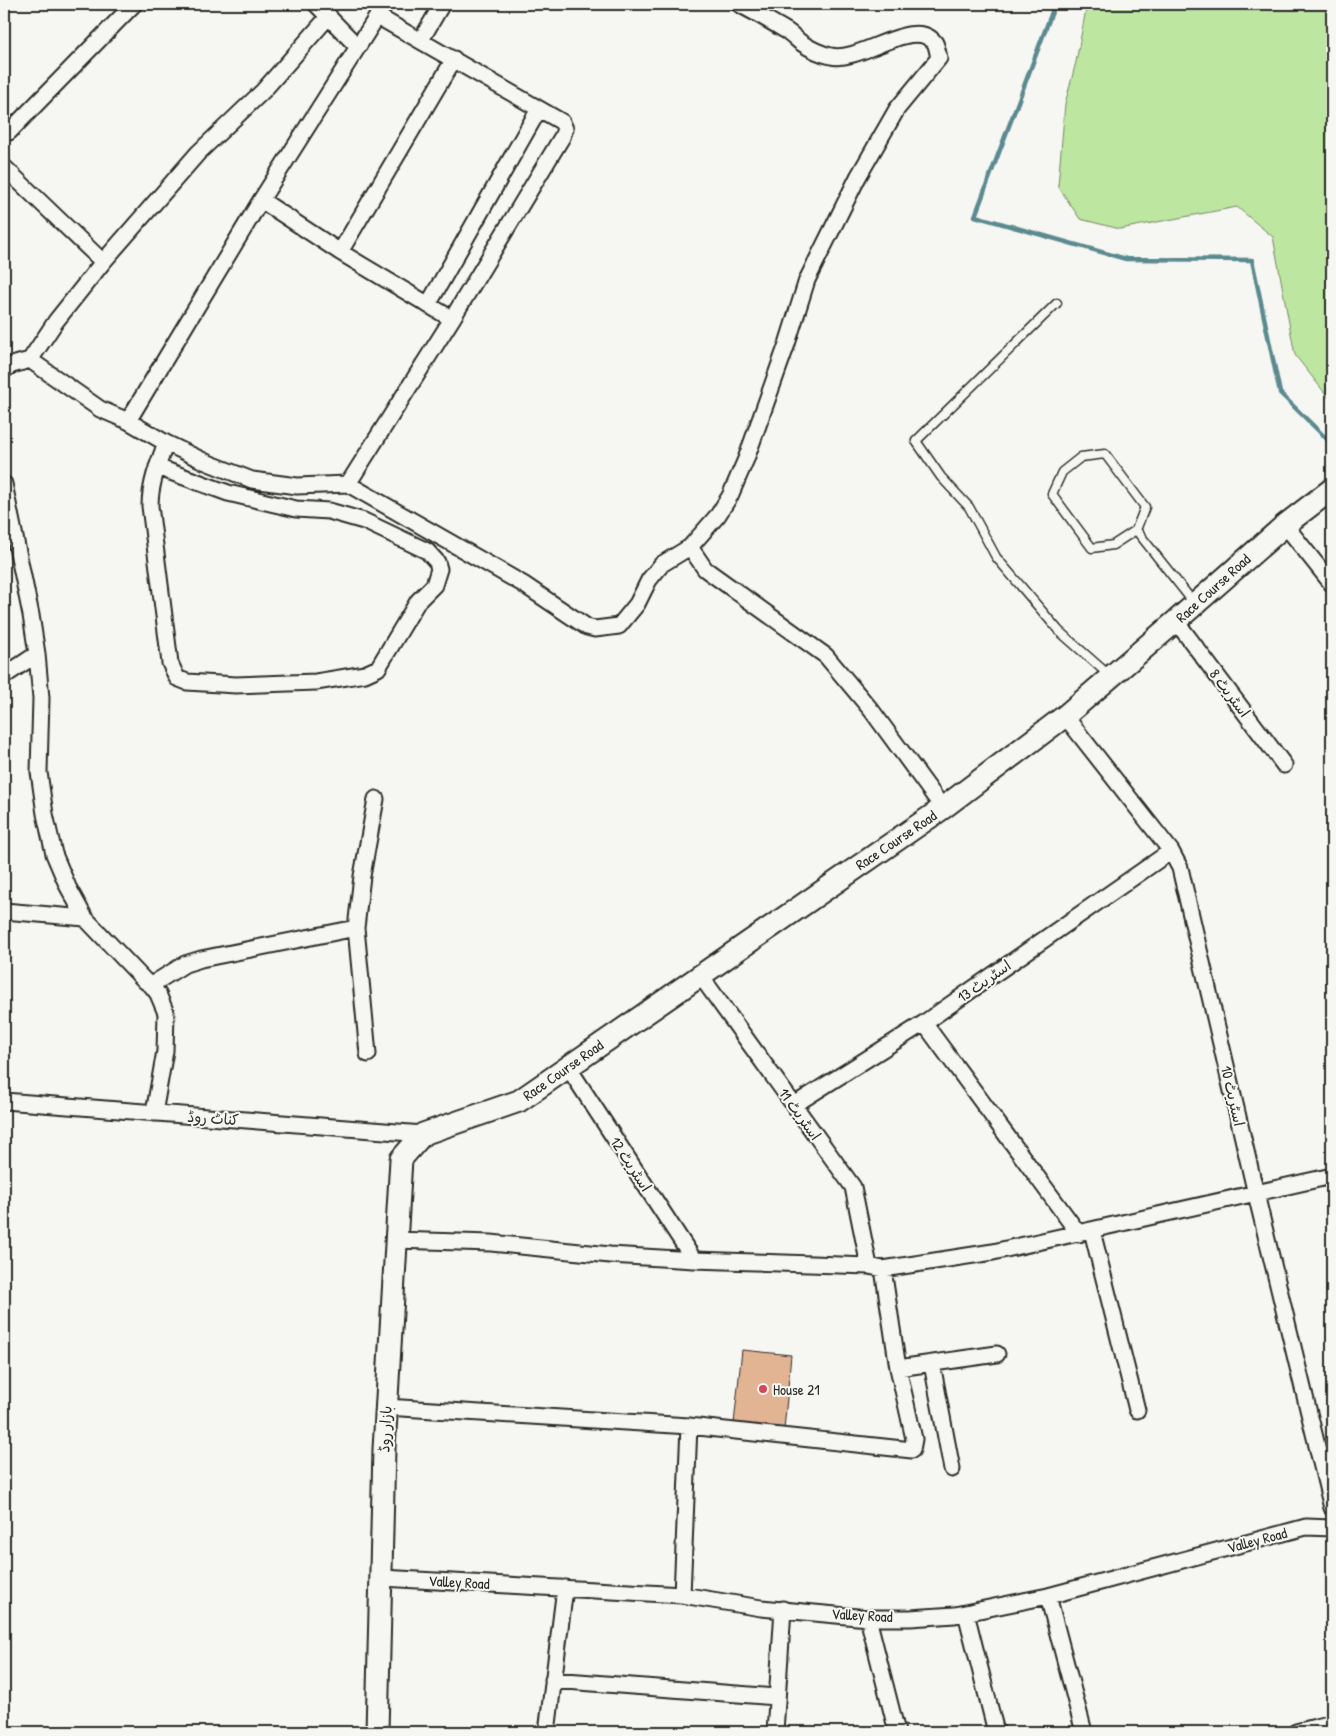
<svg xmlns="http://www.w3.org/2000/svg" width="1336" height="1736" font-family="'Patrick Hand','Playpen Sans Arabic',sans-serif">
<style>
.green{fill:#bde6a1;stroke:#748866}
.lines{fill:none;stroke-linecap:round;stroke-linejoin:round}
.stream{stroke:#5a8a8f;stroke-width:4.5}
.building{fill:#e2b493;stroke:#2b2b2b}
.lane-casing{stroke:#2b2b2b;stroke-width:11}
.street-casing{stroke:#2b2b2b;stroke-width:19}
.secondary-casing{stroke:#2b2b2b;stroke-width:25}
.lane{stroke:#f6f6f2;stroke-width:8}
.street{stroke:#f6f6f2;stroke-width:15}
.secondary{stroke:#f6f6f2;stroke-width:21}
.poi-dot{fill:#d1495b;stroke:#f6f6f2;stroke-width:2}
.labels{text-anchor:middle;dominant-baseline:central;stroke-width:4;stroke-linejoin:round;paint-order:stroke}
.street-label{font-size:15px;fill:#2b2b2b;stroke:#f6f6f2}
.poi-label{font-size:15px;fill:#2b2b2b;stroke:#f6f6f2;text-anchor:start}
</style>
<rect width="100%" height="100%" fill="#f6f6f2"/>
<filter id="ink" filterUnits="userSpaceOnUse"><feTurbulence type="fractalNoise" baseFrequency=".02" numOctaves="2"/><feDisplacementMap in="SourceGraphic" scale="10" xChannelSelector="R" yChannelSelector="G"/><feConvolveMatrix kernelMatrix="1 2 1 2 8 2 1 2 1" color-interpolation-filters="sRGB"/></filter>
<g filter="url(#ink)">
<!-- green -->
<path class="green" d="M 1087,4 L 1332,4 L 1332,402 L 1295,355 L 1273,237 L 1237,207 L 1120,229 L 1080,219 L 1058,186 L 1065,104 L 1076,62 Z"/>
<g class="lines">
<!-- stream -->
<path class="stream" d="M 1055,4 L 975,216 L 1126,259 L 1252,260 L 1280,393 L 1332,444"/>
</g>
<!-- building -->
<path class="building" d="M 742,1350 L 791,1355 L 784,1430 L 734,1423 Z"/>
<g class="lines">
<!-- lane casing -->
<g class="lane-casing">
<path id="lane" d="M 1057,303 L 916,441 L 941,477 L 969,507 L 996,557 L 1059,631 L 1110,676
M 1105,454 L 1145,507 L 1136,530 L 1113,545 L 1092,548 L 1052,494 L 1062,472 L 1081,457 Z
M 1136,530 L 1194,603"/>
</g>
<!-- street casing -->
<g class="street-casing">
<path id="street" d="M 316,4 L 357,46
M 421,40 L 442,4
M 9,132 L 134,4
M 4,167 L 103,262
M 261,200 L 340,252 L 452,319
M 340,252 L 454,59
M 428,305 L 539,109
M 30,360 L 100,409 L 128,421 L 166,443 L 206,462 L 252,480 L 297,486 L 348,484 L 523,584 L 587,627 L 595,629 L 619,626 L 637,604 L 649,580 L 662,564 L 690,547 L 705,569 L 826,656 L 872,711 L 943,808
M 4,370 L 12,365 L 30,360 L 56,321 L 103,262 L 198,153 L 263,91 L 329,16
M 128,421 L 261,200 L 385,4
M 157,467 L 228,493 L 296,509 L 329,511 L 364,521 L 427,551 L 437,562 L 439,569 L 434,585 L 418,601 L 378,668 L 365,674 L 316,682 L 236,685 L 187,682 L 177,678 L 170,663 L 150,506 C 150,484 158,464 166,443
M 4,484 L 31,615 L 37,654 L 4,676
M 348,484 L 452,319 L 562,137 L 565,129 L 562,122 L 377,16
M 1285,525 L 1332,584
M 690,547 L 718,515 L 730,496 L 746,459 L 787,344 L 807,280 L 858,177 L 897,109 L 939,58 C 938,54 937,47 935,43 C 915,15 860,63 831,56 C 820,54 809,48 800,42 C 795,38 791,33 785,30 C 770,21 754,12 739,4
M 1176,621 L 1284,765
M 37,654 L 41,698 L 39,772 L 45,814 L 54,854 L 68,887 L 85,918 L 145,981 L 151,985 L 158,994 L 166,1013 L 165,1051 L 154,1113
M 1065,716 L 1171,851 L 1180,868 L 1256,1194 L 1332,1508
M 4,911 L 85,918
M 700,975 L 853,1187 L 869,1266
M 151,985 L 185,964 L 201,959 L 356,928
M 924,1023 L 1079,1234
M 368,1054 L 356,928 L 362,876 L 376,799
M 568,1067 L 694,1260
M 4,1101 L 423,1134
M 794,1105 L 924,1023 L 1171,851
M 1092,1231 L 1137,1410
M 395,1240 L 491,1243 L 610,1255 L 694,1260 L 869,1266 L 883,1269 L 993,1252 L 1332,1176
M 932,1364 L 952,1469
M 898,1368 L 997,1354
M 386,1407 L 689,1426 L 912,1450 L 914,1439 L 898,1368 L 883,1269
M 382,1578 L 682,1595 L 761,1608 L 868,1618 L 910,1618 L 955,1615 L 1048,1596 L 1306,1527 L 1332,1528
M 682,1595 L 689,1426
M 1048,1596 L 1084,1732
M 966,1613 L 996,1732
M 868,1618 L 897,1732
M 553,1680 L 777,1697
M 547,1732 L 565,1588
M 775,1732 L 783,1609
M 1296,1732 L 1332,1723"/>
</g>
<!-- secondary casing -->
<g class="secondary-casing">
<path id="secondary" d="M 377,1732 L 384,1449 L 401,1159 L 423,1134 L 519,1101 L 943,808 L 1065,716 L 1176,621 L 1285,525 L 1332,489"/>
</g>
<!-- lane -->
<use href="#lane" class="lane"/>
<!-- street -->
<use href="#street" class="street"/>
<!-- secondary -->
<use href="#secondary" class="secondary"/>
</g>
</g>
<!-- markers -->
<circle class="poi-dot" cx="763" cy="1389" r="5"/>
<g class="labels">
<!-- street labels -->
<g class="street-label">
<text transform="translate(1213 588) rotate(-42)">Race Course Road</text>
<text transform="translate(1230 693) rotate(53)">اسٹریٹ 8</text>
<text transform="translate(896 840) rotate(-34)">Race Course Road</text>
<text transform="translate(984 981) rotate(-35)">اسٹریٹ 13</text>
<text transform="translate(563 1070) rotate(-35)">Race Course Road</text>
<text transform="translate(1233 1096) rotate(77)">اسٹریٹ 10</text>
<text transform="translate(800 1114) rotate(54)">اسٹریٹ 11</text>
<text transform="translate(213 1118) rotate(4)">کناٹ روڈ</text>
<text transform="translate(631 1164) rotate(57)">اسٹریٹ 12</text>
<text transform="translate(385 1429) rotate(-87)">بازار روڈ</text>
<text transform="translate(1257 1540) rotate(-15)">Valley Road</text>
<text transform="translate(459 1582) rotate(3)">Valley Road</text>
<text transform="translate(862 1615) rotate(3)">Valley Road</text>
</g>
<!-- poi labels -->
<g class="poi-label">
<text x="773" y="1389">House 21</text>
</g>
</g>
<!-- margin -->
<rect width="1336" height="1736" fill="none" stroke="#f6f6f2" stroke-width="20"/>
<rect x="10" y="10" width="1316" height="1716" fill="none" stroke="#2b2b2b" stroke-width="2" filter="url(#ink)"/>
</svg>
